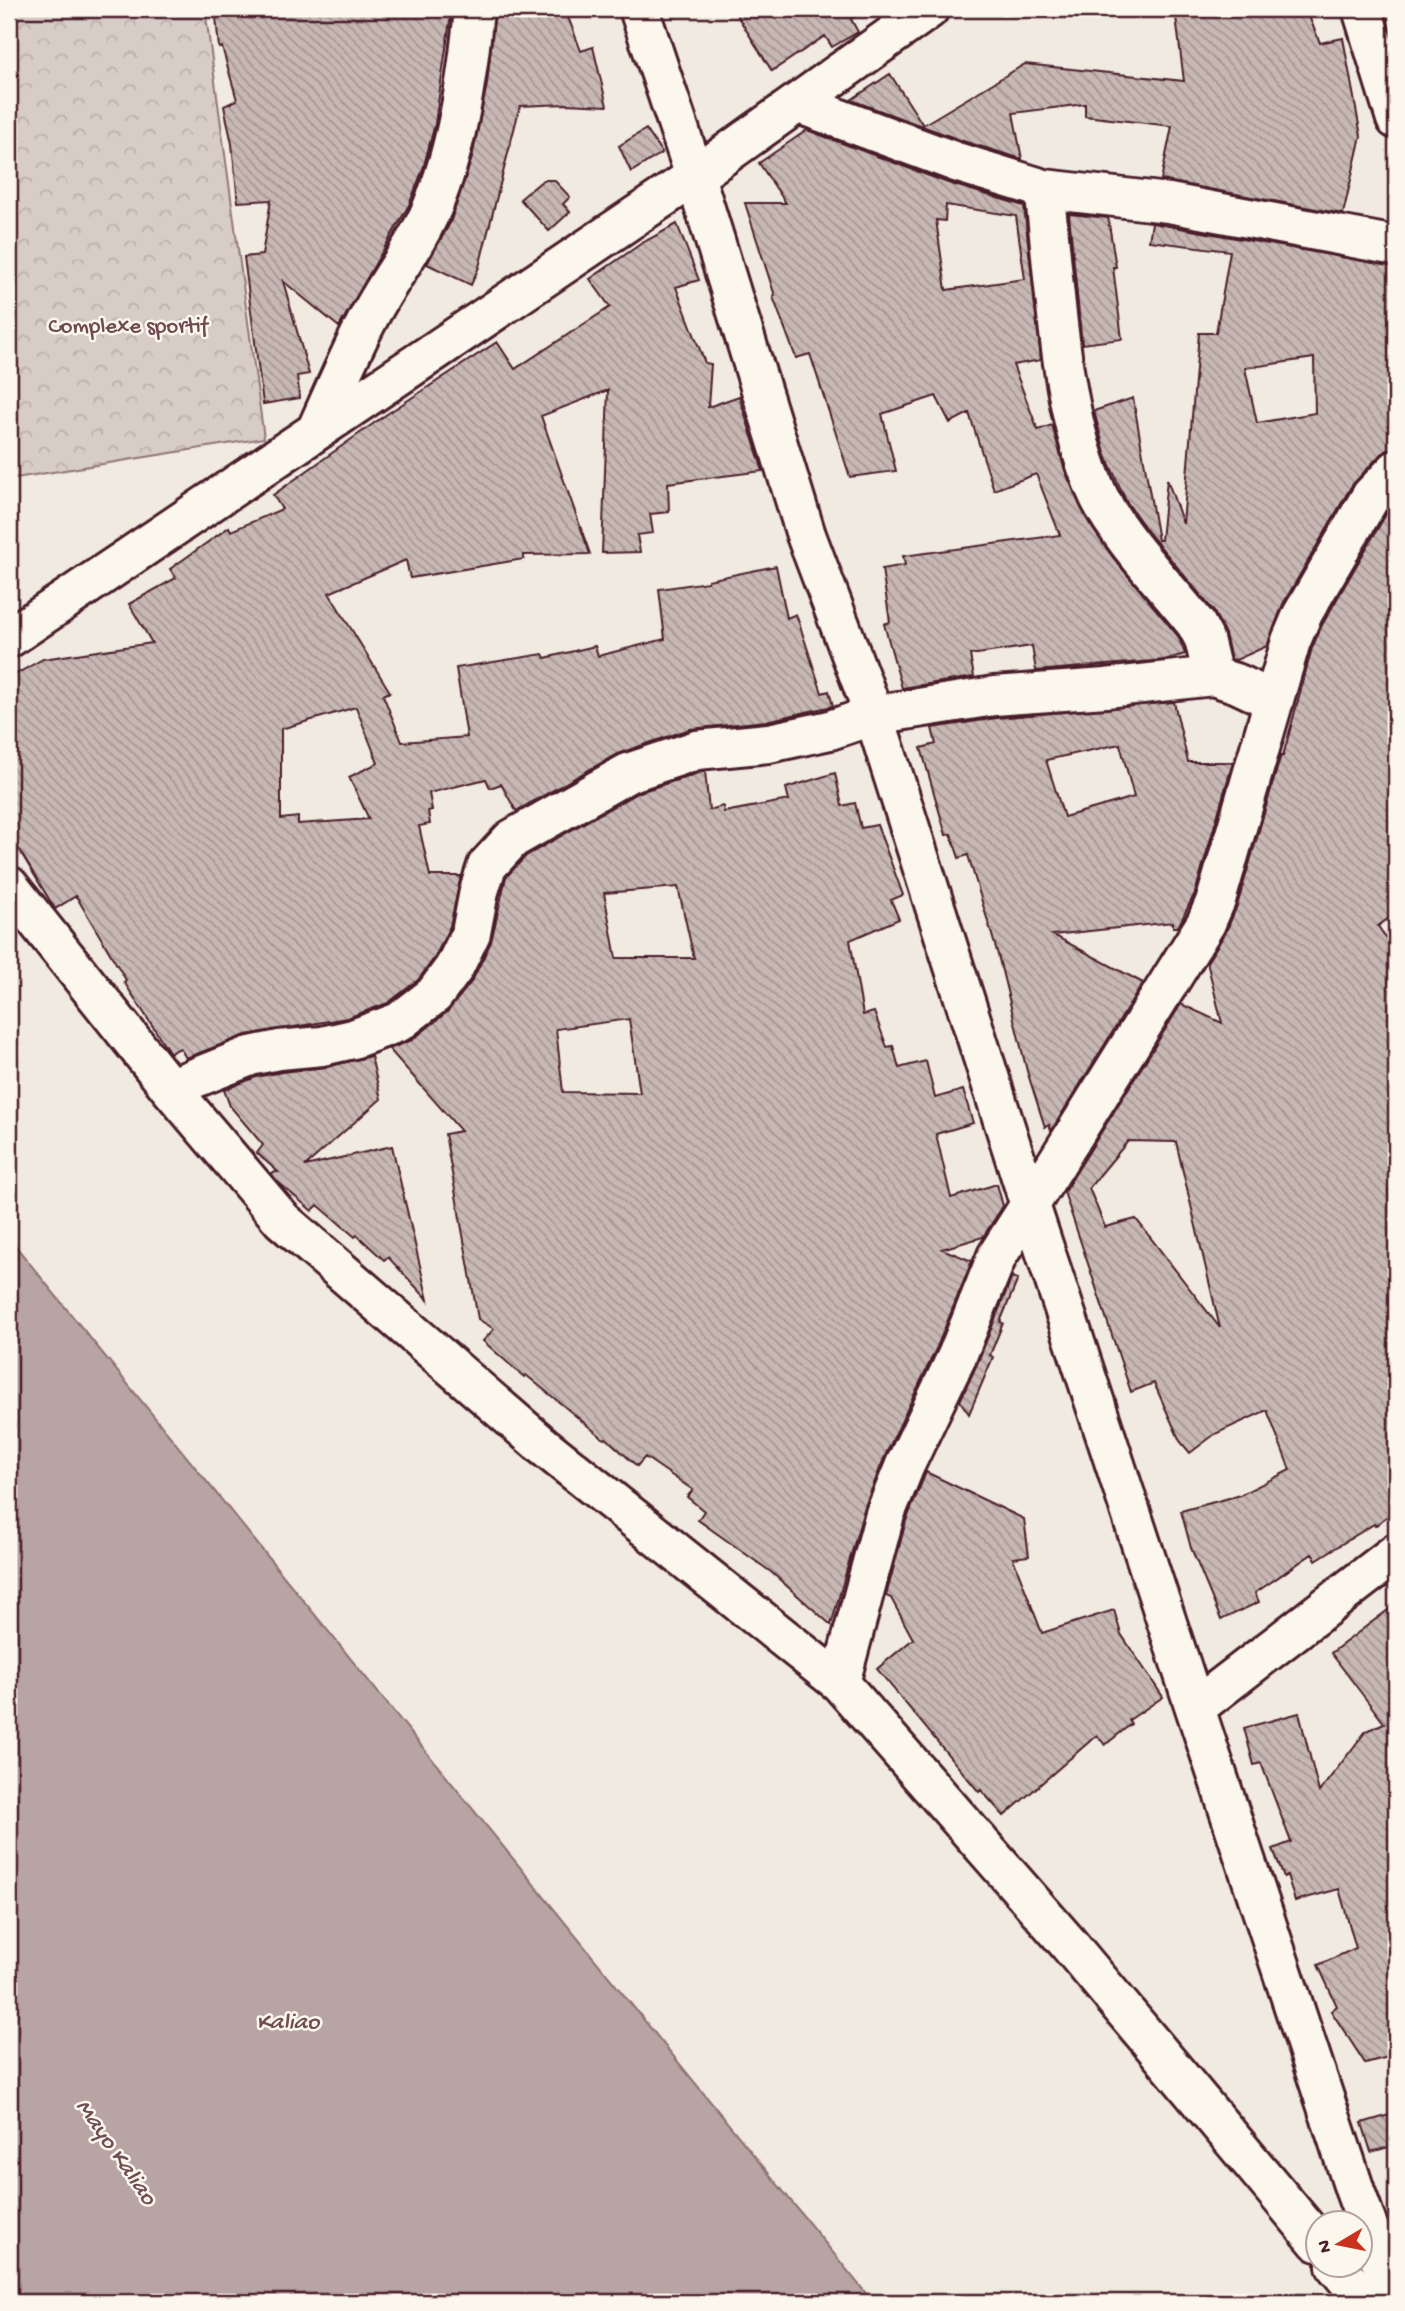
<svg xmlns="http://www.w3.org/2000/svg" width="1405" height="2311" font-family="'Gochi Hand',sans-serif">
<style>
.park{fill:url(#park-crowns);stroke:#917678;stroke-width:2}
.water{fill:#b8a4a2;stroke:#8c6f72;stroke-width:2}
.building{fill:url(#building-back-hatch);stroke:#4a1f2b;stroke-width:2;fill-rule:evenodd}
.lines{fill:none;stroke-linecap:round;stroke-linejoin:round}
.street-casing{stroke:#4a1f2b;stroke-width:44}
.street{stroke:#fbf7ec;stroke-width:38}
.labels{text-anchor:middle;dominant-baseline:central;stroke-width:5;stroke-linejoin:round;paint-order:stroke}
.park-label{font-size:23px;fill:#6e4a52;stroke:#fbf7ec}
.water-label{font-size:24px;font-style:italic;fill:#704e55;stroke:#fbf7ec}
</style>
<defs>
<pattern id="park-crowns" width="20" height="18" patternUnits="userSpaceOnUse" patternTransform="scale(1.75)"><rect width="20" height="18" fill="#d8ccc6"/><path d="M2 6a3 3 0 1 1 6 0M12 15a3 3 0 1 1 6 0" fill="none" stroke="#bbafaa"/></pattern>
<pattern id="building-back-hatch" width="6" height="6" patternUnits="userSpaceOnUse" patternTransform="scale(1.75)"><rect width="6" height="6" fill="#c8b8b3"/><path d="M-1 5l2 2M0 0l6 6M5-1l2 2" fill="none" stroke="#a49592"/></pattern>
</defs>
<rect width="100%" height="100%" fill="#f0eae0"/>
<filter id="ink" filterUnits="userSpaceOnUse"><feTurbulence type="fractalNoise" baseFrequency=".0143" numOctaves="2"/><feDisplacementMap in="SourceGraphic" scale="14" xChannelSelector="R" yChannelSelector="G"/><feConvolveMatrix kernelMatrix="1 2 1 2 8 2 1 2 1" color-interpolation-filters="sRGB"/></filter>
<g filter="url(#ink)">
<!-- park -->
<path class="park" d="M 9,9 L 205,9 L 264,438 L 9,479 Z"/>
<!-- water -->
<path class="water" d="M 9,1238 L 873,2302 L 9,2302 Z"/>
<!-- building -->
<path class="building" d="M 241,9 L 427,9 L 427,17 L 451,14 L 435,124 L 423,169 L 409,205 L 339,327 L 283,281 L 309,374 L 297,376 L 300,398 L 263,404 L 244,257 L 262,255 L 271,200 L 238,202 L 232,144 L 224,106 L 237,100 L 222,47 L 219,48 L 216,17 L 242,14 Z
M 495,9 L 565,9 L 581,51 L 593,47 L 607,106 L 566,104 L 520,106 L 479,267 L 471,285 L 427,264 L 450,223 L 472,158 L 487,84 Z
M 733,9 L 866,9 L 851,19 L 858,32 L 832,47 L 825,36 L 772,71 Z
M 1175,9 L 1306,9 L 1320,43 L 1343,38 L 1361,136 L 1343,214 L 1161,180 L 1172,126 L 1085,116 L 1085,104 L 1013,113 L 1022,159 L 963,141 L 851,100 L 890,74 L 923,125 L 1025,64 L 1184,81 Z
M 646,129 L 662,153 L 631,172 L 619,146 Z
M 807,130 L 948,183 L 1024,206 L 1041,360 L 1013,365 L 1038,430 L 1052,425 L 1065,471 L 1089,523 L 1114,559 L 1178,636 L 1185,654 L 1164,660 L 1036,671 L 1032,646 L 970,655 L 974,677 L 902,688 L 884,624 L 890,622 L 882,569 L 905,565 L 903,556 L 1060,535 L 1036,474 L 994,490 L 969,413 L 950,423 L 936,396 L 882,414 L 896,471 L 850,477 L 810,354 L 796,358 L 773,297 L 775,296 L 745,203 L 786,203 L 759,163 ZM 946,205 L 1016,216 L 1025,279 L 946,290 L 936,220 L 945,221 Z
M 543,180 L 554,180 L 570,197 L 563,204 L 570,212 L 549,231 L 520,199 Z
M 1069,214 L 1108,218 L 1116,267 L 1113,267 L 1122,339 L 1082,344 Z
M 1152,223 L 1396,267 L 1396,449 L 1389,449 L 1380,455 L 1352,485 L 1283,604 L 1267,646 L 1236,660 L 1231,659 L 1225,634 L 1213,610 L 1148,532 L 1126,501 L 1106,456 L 1094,411 L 1133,398 L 1158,540 L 1161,540 L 1167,479 L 1183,524 L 1199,333 L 1216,333 L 1230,251 L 1149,241 ZM 1314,358 L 1315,413 L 1257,423 L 1245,368 Z
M 677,224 L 699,280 L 676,287 L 705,363 L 711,364 L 708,407 L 739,396 L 763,471 L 668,483 L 669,512 L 650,514 L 653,533 L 637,535 L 640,552 L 602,553 L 608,390 L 541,416 L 590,554 L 524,555 L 524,559 L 410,578 L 406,560 L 329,593 L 390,692 L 383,695 L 402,742 L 467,737 L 456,668 L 543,654 L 545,658 L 595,646 L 598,656 L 665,639 L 659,589 L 708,582 L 708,580 L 776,566 L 787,618 L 796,614 L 822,693 L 829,691 L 833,706 L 766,721 L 690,729 L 617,754 L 516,811 L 501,784 L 490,788 L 486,779 L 429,793 L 432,810 L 428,811 L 430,824 L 419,826 L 430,876 L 461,876 L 450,926 L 435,957 L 418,980 L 388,1003 L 347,1018 L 246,1035 L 186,1058 L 180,1048 L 170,1053 L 124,982 L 126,980 L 76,896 L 55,909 L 9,833 L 9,678 L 43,659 L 152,643 L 129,604 L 176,578 L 170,569 L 229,527 L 231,531 L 282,509 L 273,495 L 384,416 L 497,342 L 515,369 L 610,307 L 590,279 L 642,243 ZM 356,707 L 378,763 L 349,777 L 369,819 L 298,824 L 298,817 L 281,819 L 281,729 Z
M 1396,501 L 1396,913 L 1378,926 L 1396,953 L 1396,1189 L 1388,1190 L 1396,1227 L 1396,1509 L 1375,1526 L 1374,1524 L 1316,1560 L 1312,1554 L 1255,1593 L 1259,1602 L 1221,1620 L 1191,1548 L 1181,1511 L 1240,1495 L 1290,1470 L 1267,1410 L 1215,1434 L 1190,1453 L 1180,1441 L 1154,1383 L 1131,1392 L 1064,1192 L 1181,1004 L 1222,1023 L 1207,962 L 1225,934 L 1237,906 L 1281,755 L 1283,756 L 1312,648 L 1322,625 L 1389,509 ZM 1128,1141 L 1176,1142 L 1220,1328 L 1136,1219 L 1105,1227 L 1089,1188 Z
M 1174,702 L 1188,762 L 1233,762 L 1195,893 L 1178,927 L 1173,927 L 1173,922 L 1053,935 L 1143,983 L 1051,1131 L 1049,1125 L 1045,1127 L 1027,1071 L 998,955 L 968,855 L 959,858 L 951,834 L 946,835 L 921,748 L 936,744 L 932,728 L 997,718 ZM 1120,744 L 1134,797 L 1064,817 L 1046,760 Z
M 705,771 L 709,810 L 723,806 L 724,812 L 789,800 L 786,788 L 835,773 L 842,806 L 855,803 L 861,828 L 877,825 L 903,895 L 891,900 L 899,919 L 850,940 L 863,1015 L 874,1012 L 887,1047 L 893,1046 L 899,1068 L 926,1061 L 935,1098 L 963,1090 L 973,1123 L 936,1134 L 951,1198 L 997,1184 L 1003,1206 L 983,1237 L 942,1249 L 972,1261 L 937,1347 L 885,1456 L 865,1506 L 831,1625 L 771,1572 L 698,1520 L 704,1511 L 687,1497 L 693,1490 L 645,1457 L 637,1466 L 606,1438 L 604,1439 L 526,1375 L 524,1377 L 483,1341 L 494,1329 L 478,1319 L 445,1134 L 461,1131 L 389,1049 L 412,1040 L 447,1012 L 472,981 L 491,942 L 506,877 L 526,856 L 637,793 ZM 678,887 L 694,958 L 616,958 L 604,893 ZM 629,1019 L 640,1093 L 563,1092 L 556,1029 Z
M 371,1056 L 381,1099 L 305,1166 L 392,1146 L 428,1300 L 388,1257 L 384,1260 L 357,1235 L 355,1237 L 318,1205 L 312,1211 L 278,1182 L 271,1173 L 278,1172 L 257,1153 L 263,1145 L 230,1106 L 224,1090 L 256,1077 L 282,1072 L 327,1067 Z
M 1012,1277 L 1018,1279 L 1000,1322 L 1003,1323 L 990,1355 L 993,1357 L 969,1414 L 960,1401 L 977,1364 Z
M 926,1472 L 1024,1519 L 1029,1556 L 1013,1558 L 1042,1633 L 1114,1610 L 1121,1634 L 1163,1697 L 1129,1720 L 1131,1724 L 1105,1745 L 1097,1735 L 1004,1816 L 981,1790 L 979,1792 L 877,1669 L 913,1639 L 891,1598 L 886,1596 L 906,1521 Z
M 1396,1604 L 1396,2055 L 1365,2063 L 1331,2011 L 1337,2006 L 1318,1965 L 1356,1948 L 1339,1889 L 1295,1901 L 1287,1875 L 1284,1877 L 1273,1849 L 1291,1842 L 1261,1763 L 1254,1765 L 1244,1728 L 1299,1713 L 1319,1792 L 1366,1731 L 1384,1723 L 1331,1653 Z
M 1396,2113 L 1396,2145 L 1371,2152 L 1362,2123 Z"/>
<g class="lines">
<!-- street casing -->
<g class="street-casing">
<path id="street" d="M 639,9 L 695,176 L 806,535 L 874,715 L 1030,1205 L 1195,1708 L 1355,2191 L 1396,2302
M 1362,9 L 1396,119
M 797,103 L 956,162 L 1044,189 L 1169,203 L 1396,246
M 1044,189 C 1056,285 1058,410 1099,497 C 1119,538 1167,587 1196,624 L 1204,639 L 1213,676 L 1238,684 L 1274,701
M 316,431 C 333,394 349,355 368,319 C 389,278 420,242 436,198 C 459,139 468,71 474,9
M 9,638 L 695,176 L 929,9
M 9,886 L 170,1088 L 282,1220 L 542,1445 L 840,1683 L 1067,1942 L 1318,2242
M 170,1088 L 250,1056 L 279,1050 L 322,1046 L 353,1039 L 399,1022 L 434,995 L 454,968 L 471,933 L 479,891 L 487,866 L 512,839 L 628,773 L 697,750 L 769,743 L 830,730 L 874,715 L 994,696 L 1106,688 L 1213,676
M 840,1683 L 885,1514 L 905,1465 L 957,1356 L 997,1256 L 1054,1167 L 1206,923 L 1216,900 L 1291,641 L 1302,615 L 1371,496 L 1396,470
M 1195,1708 L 1396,1553
M 1336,2266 L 1366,2302"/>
</g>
<!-- street -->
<use href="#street" class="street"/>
</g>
</g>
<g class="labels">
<!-- park labels -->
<g class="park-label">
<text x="128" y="327">Complexe sportif</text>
</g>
<!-- water labels -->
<g class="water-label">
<text x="288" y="2023">Kaliao</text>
<text transform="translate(115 2153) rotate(55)">Mayo Kaliao</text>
</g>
</g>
<!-- margin -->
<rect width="1405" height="2311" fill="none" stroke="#fbf7ec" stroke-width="35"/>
<rect x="18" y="18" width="1370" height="2276" fill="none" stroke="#4a1f2b" stroke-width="2.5" filter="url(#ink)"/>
<!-- north arrow -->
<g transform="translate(1339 2244) rotate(260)"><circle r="33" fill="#fbf7ec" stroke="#b4a19f" stroke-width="2"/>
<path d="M0-5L12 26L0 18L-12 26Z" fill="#c8321e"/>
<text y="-10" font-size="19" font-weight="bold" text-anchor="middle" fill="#4a1f2b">N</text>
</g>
</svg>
